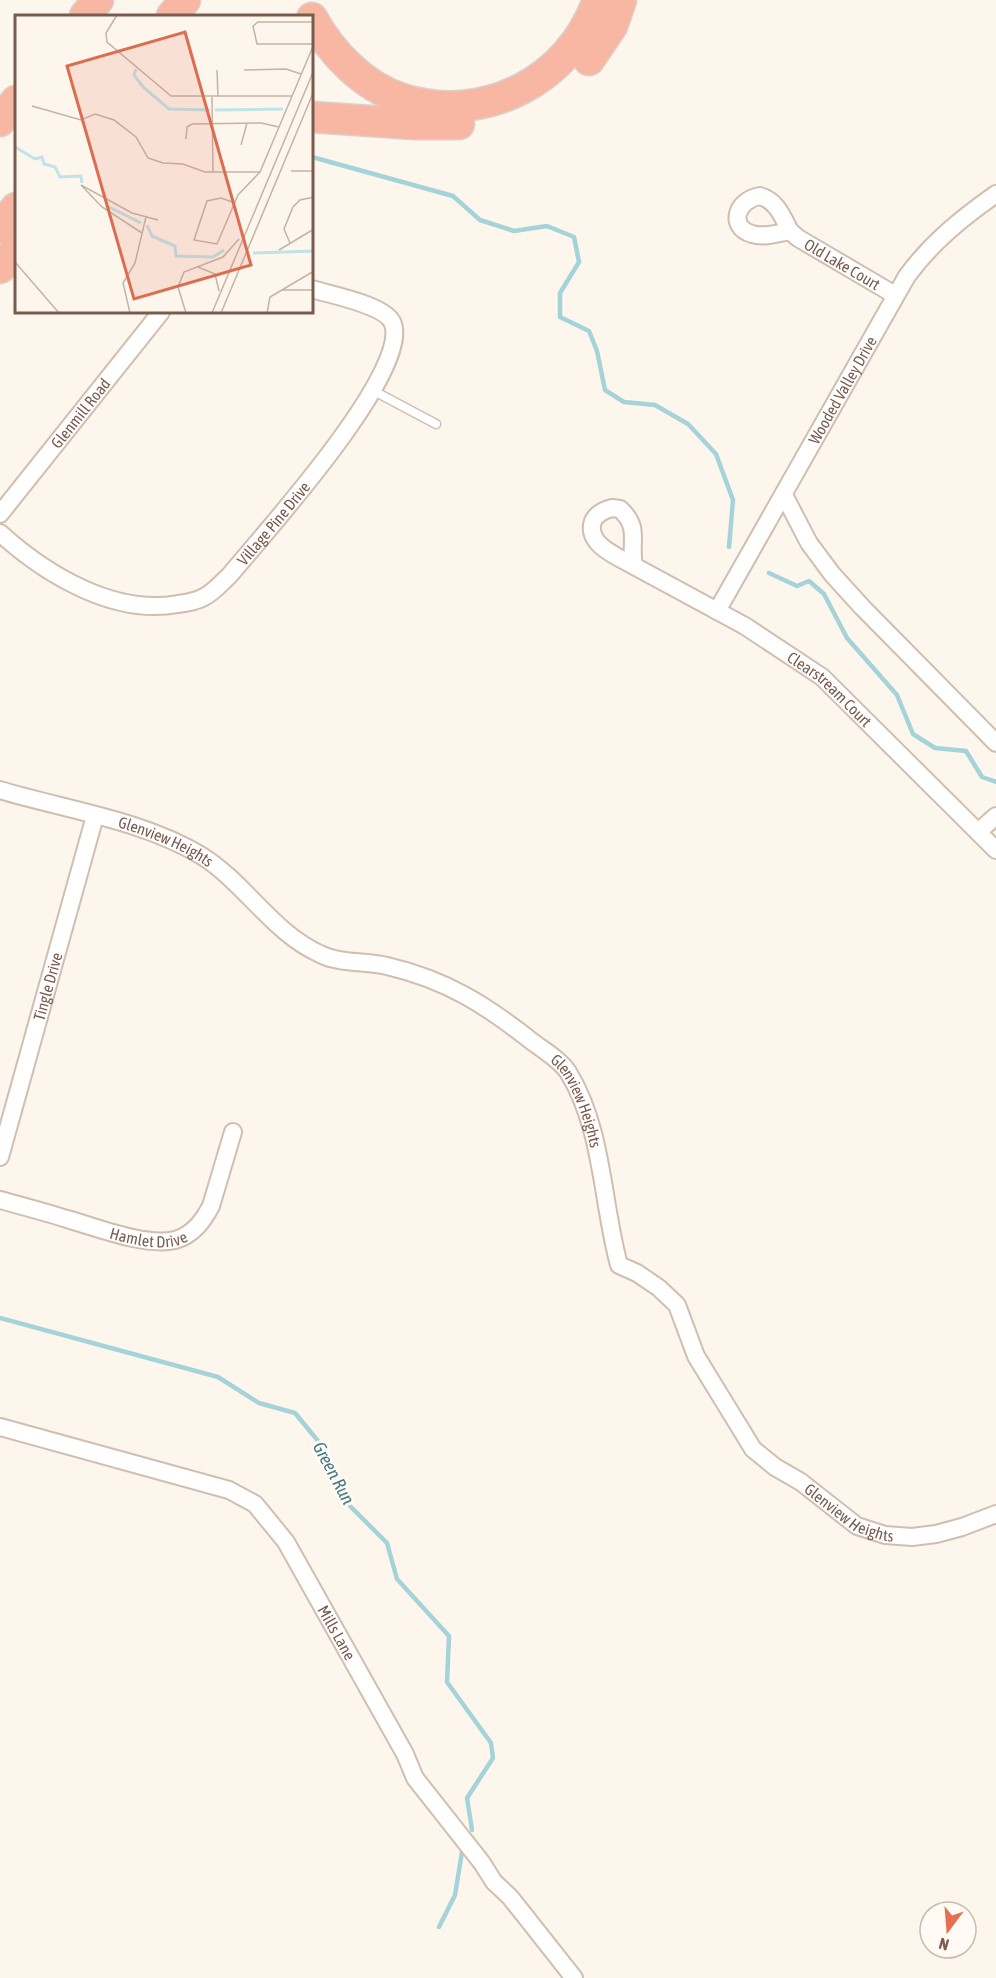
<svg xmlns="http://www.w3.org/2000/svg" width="996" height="1978" font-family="'Asap Condensed',sans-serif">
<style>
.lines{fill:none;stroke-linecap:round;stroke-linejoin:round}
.stream{stroke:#a5d3da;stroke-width:4.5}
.lane-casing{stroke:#d1beb0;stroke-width:11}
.street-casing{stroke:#d1beb0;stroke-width:20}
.highway-casing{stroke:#dad1cd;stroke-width:33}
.lane{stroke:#fff;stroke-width:8}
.street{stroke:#fff;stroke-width:16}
.highway{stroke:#f7b7a3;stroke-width:30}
.labels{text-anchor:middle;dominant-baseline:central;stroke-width:6;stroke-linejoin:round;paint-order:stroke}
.street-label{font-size:16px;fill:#7a5c4d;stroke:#fffaf3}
.water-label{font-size:18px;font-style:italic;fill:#437c86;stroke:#fffaf3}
.inset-river{fill:none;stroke:#bfe3e8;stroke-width:3}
.inset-road{fill:none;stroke:#c5b3a7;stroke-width:1.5}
.view{fill:#dc6d51;fill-opacity:0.15;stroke:#dc6d51;stroke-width:3}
.inset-edge{fill:none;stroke:#7a5c4d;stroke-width:3}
</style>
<rect width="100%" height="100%" fill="#fdf6ec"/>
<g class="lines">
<!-- stream -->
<path class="stream" d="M 312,157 L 453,196 L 480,220 L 514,231 L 547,226 L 574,237 L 579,262 L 560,293 L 560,317 L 589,331 L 597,351 L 605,390 L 624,402 L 655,405 L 688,424 L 716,454 L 733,500 L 729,547
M 769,573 L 797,586 L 809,581 L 824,594 L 847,638 L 897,695 L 913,734 L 935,748 L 966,751 L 982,777 L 996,782
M 0,1318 L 218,1377 L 259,1403 L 295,1413 L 323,1447 L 348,1504 L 387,1543 L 397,1579 L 449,1636 L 447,1682 L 491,1743 L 493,1758 L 467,1798 L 472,1830
M 439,1927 L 455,1895 L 462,1852"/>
<!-- lane casing -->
<g class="lane-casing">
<path id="lane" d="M 372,390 L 436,424"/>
</g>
<!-- street casing -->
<g class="street-casing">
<g id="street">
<path d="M 760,196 C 777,201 782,216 790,231 C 778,233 764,238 752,234 C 728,227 736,200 760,196 Z"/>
<path id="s1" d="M 790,231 L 798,238 L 895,295"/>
<path d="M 784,495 L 809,543 L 832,574 L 862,607 L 996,743"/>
<path d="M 612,508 L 620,509 C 641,528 629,542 634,566 C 619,557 585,545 593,521 C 597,513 604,510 612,508 Z"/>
<path id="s2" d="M 0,514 L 161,312"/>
<path id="s3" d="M 0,533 C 45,574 114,616 178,604 C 186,603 197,601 204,597 C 214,592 221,583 229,576 C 262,536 410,373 393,324 C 387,305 331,295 312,289"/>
<path id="s4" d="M 634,566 L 745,626 L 822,677 L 996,850"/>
<path id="s5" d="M 717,611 L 907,276 C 932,242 962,218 996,194"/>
<path id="s6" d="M 0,790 C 66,810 143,820 202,856 C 246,884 272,932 320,954 C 340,964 366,961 387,966 C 447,980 486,1005 534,1043 C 545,1051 561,1061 568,1072 C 603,1128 602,1203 619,1265 L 637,1273 L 659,1288 L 677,1305 L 696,1356 L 753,1449 L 775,1467 L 801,1482 L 857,1526 L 885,1535 L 912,1537 L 936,1534 L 962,1527 L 996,1514"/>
<path d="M 978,832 L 996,816"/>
<path id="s7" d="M 0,1157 L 95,816"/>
<path id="s8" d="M 0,1200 C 22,1206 45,1212 67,1219 C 96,1227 145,1247 175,1240 C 193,1235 203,1221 211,1206 L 233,1132"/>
<path id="s9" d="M 0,1427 L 229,1490 L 255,1504 L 286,1542 L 405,1754 L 415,1778 L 482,1863 L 494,1882 L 510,1897 L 574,1978"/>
</g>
</g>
<!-- highway casing -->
<g class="highway-casing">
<path id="highway" d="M 85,16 L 98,0
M 172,16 L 185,0
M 312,18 C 331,53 363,86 402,99 C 485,125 570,80 598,0
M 589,60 L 612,26 L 621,0
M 312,117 L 414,124 L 459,124
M 0,121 L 16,101
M 0,228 L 16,208
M 0,268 L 16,250"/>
</g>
<!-- lane -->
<use href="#lane" class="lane"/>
<!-- street -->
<use href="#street" class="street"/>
<!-- highway -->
<use href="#highway" class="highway"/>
</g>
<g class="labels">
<!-- street labels -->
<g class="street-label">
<text stroke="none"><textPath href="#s1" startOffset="62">Old Lake Court</textPath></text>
<text stroke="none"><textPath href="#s5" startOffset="254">Wooded Valley Drive</textPath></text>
<text stroke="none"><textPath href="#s2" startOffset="129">Glenmill Road</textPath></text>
<text stroke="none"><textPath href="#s3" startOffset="327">Village Pine Drive</textPath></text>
<text stroke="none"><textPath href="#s4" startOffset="232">Clearstream Court</textPath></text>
<text stroke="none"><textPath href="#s6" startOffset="174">Glenview Heights</textPath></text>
<text stroke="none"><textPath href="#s7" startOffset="177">Tingle Drive</textPath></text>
<text stroke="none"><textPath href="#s6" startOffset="678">Glenview Heights</textPath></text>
<text stroke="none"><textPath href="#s8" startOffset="154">Hamlet Drive</textPath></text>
<text stroke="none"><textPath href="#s6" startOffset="1200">Glenview Heights</textPath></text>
<text stroke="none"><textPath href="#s9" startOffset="420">Mills Lane</textPath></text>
</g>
<!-- water labels -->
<g class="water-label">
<text transform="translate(334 1473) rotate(62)">Green Run</text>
</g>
</g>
<!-- overview -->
<g transform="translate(15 15)">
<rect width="298" height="298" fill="#fdf6ec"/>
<path class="inset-river" d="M 121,54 L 119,60 L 128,72 L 154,94 L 195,95M 200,95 L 268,94M 0,132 L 20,144 L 27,142 L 29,149 L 40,152 L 45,162 L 66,161 L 67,168M 92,191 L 126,208M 132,210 L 137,221 L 160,231 L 161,241 L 198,242 L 209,235M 238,238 L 299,236"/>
<path class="inset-road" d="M 102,0 L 91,18 L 92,27 L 156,81 L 277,81M 298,29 L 242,29 L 238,11 L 243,7 L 299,7M 202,55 L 203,82M 229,55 L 271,54 L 286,59M 197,82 L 198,157M 23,93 L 17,91 L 66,105 L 80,99 L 99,105 L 121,122 L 133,143 L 148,148 L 168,149 L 190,157 L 245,157M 171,124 L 172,112 L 177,109 L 246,108 L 264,112M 226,130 L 232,108M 276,156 L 299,156M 220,188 L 206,183 L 192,186 L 179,225 L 202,229 L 223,180 L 245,157 L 299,29M 127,218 L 87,192 L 66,170 L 117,198 L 143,205M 275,228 L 269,214 L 278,192 L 285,185 L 299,182M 264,235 L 299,214M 0,247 L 44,298M 183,252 L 200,259 L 204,276M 267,275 L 299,275M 115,298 L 108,268 L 120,248 L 131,202M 171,298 L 163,272 L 169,257 L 208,242 L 224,224M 197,298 L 299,55M 206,298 L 299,76M 252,298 L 255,282 L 299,256"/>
<path class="view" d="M 170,17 L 236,250 L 119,284 L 52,51 Z"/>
<rect width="298" height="298" class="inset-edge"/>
</g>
<!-- north arrow -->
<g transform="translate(948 1930) rotate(196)"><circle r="28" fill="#fffaf3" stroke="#cabbb1" stroke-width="1.5"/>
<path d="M0-4.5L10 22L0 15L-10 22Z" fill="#e76f51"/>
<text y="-9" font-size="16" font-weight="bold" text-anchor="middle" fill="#7a5c4d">N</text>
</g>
</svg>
